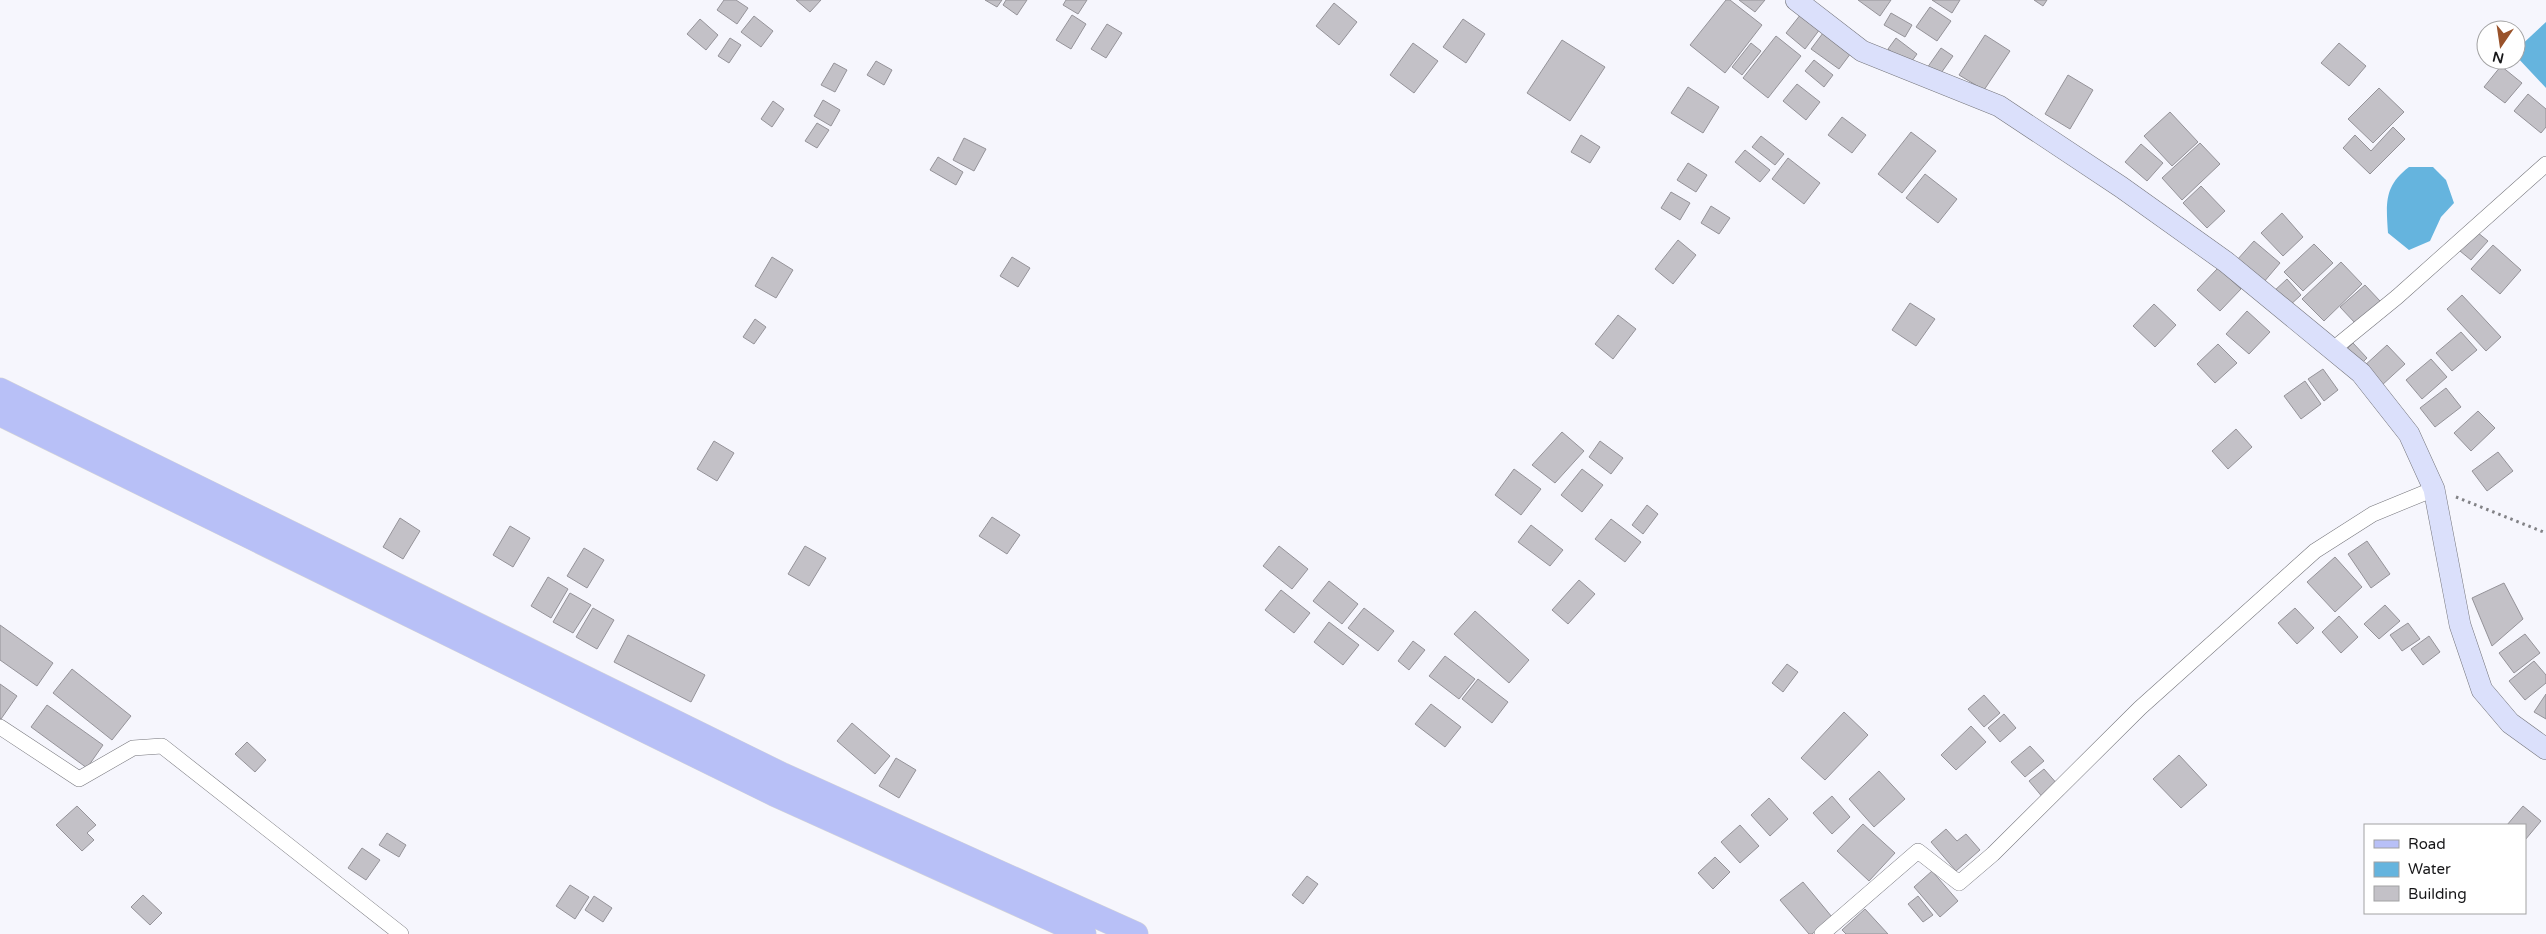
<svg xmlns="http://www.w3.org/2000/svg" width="2546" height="934" font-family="'Varela Round',sans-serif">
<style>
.water{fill:#65b4de}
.building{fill:#c3c1c7;stroke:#959399}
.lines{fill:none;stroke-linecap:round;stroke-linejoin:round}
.street-casing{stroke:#75757b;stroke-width:16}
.secondary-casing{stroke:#75757b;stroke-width:22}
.primary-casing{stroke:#d5d5d6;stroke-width:25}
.path{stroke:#828286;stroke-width:3;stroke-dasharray:2.5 4;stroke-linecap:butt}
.street{stroke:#fff;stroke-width:15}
.secondary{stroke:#dbe0fb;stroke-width:21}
.primary{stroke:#b8c0f7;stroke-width:24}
</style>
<rect width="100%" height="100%" fill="#f6f6fd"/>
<!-- water -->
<path class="water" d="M 2546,22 L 2546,88 L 2516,56 L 2516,50 Z
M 2409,167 L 2433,167 L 2446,180 L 2454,203 L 2441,217 L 2430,241 L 2409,250 L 2388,233 C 2386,203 2384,186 2409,167 Z"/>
<!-- building -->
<path class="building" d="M 724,0 L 736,0 L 748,8 L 737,24 L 717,10 Z
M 796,0 L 821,0 L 810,12 Z
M 985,0 L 1002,0 L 997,7 Z
M 1006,0 L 1027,0 L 1017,15 L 1003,5 Z
M 1066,0 L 1087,0 L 1078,14 L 1063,5 Z
M 1726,0 L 1730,0 L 1762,25 L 1725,73 L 1690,45 Z
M 1739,0 L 1765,0 L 1755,12 Z
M 1858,0 L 1891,0 L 1880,16 Z
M 1932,0 L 1960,0 L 1952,13 Z
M 2034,0 L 2047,0 L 2043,6 Z
M 1334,3 L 1357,22 L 1339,45 L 1316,26 Z
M 1930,7 L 1951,21 L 1937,41 L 1916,27 Z
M 1891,13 L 1912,25 L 1905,37 L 1884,25 Z
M 1801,14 L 1820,29 L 1805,49 L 1786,33 Z
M 1072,15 L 1086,24 L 1071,49 L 1056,40 Z
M 754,16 L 773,31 L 761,47 L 741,32 Z
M 700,19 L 718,35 L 706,50 L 687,34 Z
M 1463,19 L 1485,34 L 1466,63 L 1443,47 Z
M 1107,24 L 1122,33 L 1106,58 L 1091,49 Z
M 1823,33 L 1851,53 L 1839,69 L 1811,49 Z
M 1985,35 L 2010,51 L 1984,90 L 1959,75 Z
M 1776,36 L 1801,56 L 1768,98 L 1743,78 Z
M 730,38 L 741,45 L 729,63 L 718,56 Z
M 1896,38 L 1917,54 L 1909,65 L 1888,49 Z
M 1562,40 L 1605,67 L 1570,121 L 1527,93 Z
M 1413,43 L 1438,61 L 1414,93 L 1390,75 Z
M 1751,43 L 1761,51 L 1742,75 L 1732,67 Z
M 2339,43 L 2366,66 L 2349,86 L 2321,63 Z
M 1941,48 L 1953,56 L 1939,76 L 1927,68 Z
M 1814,60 L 1833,75 L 1824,87 L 1805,71 Z
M 876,61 L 892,70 L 884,85 L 867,75 Z
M 834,63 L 847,70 L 835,92 L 821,85 Z
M 2501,66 L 2522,83 L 2505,103 L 2484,87 Z
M 2068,75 L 2093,90 L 2070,129 L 2045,114 Z
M 1797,84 L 1820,102 L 1806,120 L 1783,101 Z
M 1688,87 L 1719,107 L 1703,133 L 1671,113 Z
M 2379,88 L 2404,112 L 2373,143 L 2348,119 Z
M 2528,94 L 2546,109 L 2546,127 L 2541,133 L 2514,111 Z
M 823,100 L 840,110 L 831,126 L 814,116 Z
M 773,101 L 784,109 L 772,127 L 761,119 Z
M 2170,112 L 2198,142 L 2172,166 L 2144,136 Z
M 1842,117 L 1866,135 L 1852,153 L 1828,135 Z
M 817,123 L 829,130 L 817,148 L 805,141 Z
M 2393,127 L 2405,139 L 2370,174 L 2343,148 L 2355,135 L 2371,151 Z
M 1911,132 L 1936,151 L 1902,193 L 1878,174 Z
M 1581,135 L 1600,147 L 1590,163 L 1571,152 Z
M 1761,136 L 1784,154 L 1775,165 L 1752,147 Z
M 964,138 L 986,149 L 974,171 L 953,160 Z
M 2200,143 L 2220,164 L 2182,200 L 2162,178 Z
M 2141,144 L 2163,163 L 2147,181 L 2125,162 Z
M 1745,150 L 1770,170 L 1760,182 L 1735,162 Z
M 938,157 L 963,172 L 956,185 L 930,170 Z
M 1788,158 L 1820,183 L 1804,204 L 1772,179 Z
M 1688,163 L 1707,175 L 1696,192 L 1677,180 Z
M 1925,174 L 1957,199 L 1938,223 L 1906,198 Z
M 2201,186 L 2225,211 L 2207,228 L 2183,203 Z
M 1671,192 L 1690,203 L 1680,220 L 1661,208 Z
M 1711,206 L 1730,218 L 1719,234 L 1701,223 Z
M 2282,213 L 2303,237 L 2283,256 L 2261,233 Z
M 2477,232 L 2488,241 L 2471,260 L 2460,251 Z
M 1678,240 L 1696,255 L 1673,284 L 1655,269 Z
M 2254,241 L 2280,263 L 2263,283 L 2237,260 Z
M 2314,244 L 2333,263 L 2303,291 L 2284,272 Z
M 2493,245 L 2521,270 L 2500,294 L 2471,269 Z
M 772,257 L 793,270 L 776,298 L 755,286 Z
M 1012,257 L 1030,268 L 1018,287 L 1000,276 Z
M 2341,262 L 2362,284 L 2324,321 L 2302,299 Z
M 2218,268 L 2241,289 L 2220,311 L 2197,290 Z
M 2287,279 L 2301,295 L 2288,307 L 2273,292 Z
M 2365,285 L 2380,301 L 2356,324 L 2340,307 Z
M 2462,295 L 2501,337 L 2486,351 L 2447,309 Z
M 1910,303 L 1935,319 L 1916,346 L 1892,330 Z
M 2154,304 L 2176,325 L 2155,347 L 2133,326 Z
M 2247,311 L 2270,332 L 2249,354 L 2226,334 Z
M 1618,315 L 1636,329 L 1613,359 L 1595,344 Z
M 755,319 L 766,327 L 754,344 L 743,337 Z
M 2461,332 L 2477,350 L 2452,371 L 2436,353 Z
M 2353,343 L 2367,358 L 2358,367 L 2344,352 Z
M 2218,344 L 2237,363 L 2215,383 L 2197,364 Z
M 2387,345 L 2405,364 L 2381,386 L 2363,367 Z
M 2431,359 L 2447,377 L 2422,399 L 2406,380 Z
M 2323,369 L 2338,390 L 2324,401 L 2308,379 Z
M 2305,381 L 2321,404 L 2301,419 L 2284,396 Z
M 2446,388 L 2461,407 L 2435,427 L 2420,408 Z
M 2478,411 L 2495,428 L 2471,451 L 2454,433 Z
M 2236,429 L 2252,447 L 2228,469 L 2212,451 Z
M 1562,432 L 1584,451 L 1555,483 L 1532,465 Z
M 714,441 L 734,453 L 717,481 L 697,469 Z
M 1600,441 L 1623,458 L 1611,474 L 1589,457 Z
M 2498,452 L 2513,471 L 2487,491 L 2472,471 Z
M 1514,469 L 1541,489 L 1521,515 L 1495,495 Z
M 1582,469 L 1603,485 L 1582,512 L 1561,495 Z
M 1647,505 L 1658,514 L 1643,534 L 1632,525 Z
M 992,517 L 1020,535 L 1007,554 L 979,536 Z
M 400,518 L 420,531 L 403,559 L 383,547 Z
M 1611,519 L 1641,542 L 1625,562 L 1595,539 Z
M 1531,525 L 1563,550 L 1550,566 L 1518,542 Z
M 510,526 L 530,538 L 513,567 L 493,555 Z
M 2367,541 L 2390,574 L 2371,588 L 2348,554 Z
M 805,546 L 826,558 L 809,586 L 788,574 Z
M 1279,546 L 1308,569 L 1292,589 L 1263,566 Z
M 584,548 L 604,560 L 587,588 L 567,576 Z
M 2335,557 L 2362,587 L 2335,612 L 2307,582 Z
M 548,577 L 568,589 L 551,618 L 531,606 Z
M 1579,580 L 1595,594 L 1568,624 L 1552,610 Z
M 1329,581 L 1358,604 L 1342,624 L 1313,601 Z
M 2504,583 L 2523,619 L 2492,646 L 2472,598 Z
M 1281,590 L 1310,613 L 1294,633 L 1265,610 Z
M 570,593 L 591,605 L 573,633 L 553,622 Z
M 2385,605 L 2400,621 L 2379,639 L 2364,624 Z
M 593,608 L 614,620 L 597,649 L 576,637 Z
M 1364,608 L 1394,631 L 1378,651 L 1348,628 Z
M 2295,608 L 2314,628 L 2297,644 L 2278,623 Z
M 1475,611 L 1529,660 L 1509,683 L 1454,634 Z
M 2339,616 L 2358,637 L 2341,653 L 2322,632 Z
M 1329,622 L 1359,645 L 1343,665 L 1314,642 Z
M 2408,623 L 2420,639 L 2402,651 L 2390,635 Z
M 0,625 L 53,663 L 37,686 L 0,660 Z
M 2525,634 L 2540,653 L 2514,673 L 2499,653 Z
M 628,635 L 705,675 L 691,702 L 614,662 Z
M 2429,636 L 2440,652 L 2423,665 L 2411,649 Z
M 1413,641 L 1425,650 L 1409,670 L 1398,661 Z
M 1445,656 L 1475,679 L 1459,699 L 1429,676 Z
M 2534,661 L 2546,675 L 2546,683 L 2525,700 L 2509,681 Z
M 1787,664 L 1798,672 L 1783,692 L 1772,683 Z
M 72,669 L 131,716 L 112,740 L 53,693 Z
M 1478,679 L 1508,702 L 1492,723 L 1462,699 Z
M 0,684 L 17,696 L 1,719 L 0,718 Z
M 2546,694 L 2546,719 L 2534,712 Z
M 1984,695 L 2000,713 L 1984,727 L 1968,709 Z
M 1431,704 L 1461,727 L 1445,747 L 1415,724 Z
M 47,705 L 103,745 L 87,768 L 31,727 Z
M 1844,712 L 1868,735 L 1825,780 L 1801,758 Z
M 2004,714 L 2016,728 L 2000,742 L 1988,728 Z
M 852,723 L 890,756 L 875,774 L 837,741 Z
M 1971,726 L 1986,742 L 1956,770 L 1941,755 Z
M 247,742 L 266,760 L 255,772 L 235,754 Z
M 2030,746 L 2044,761 L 2025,777 L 2011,762 Z
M 2179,755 L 2207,785 L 2181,808 L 2153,779 Z
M 896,758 L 916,770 L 899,798 L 879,786 Z
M 2044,769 L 2059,786 L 2044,799 L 2029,781 Z
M 1879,771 L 1905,799 L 1874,827 L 1849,799 Z
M 1832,796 L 1850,817 L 1832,834 L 1813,813 Z
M 1769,798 L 1788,819 L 1770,836 L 1751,815 Z
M 77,806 L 96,825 L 87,833 L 94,840 L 82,851 L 56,825 Z
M 2523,806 L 2541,821 L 2525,840 L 2525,825 L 2507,825 Z
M 1863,824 L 1895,853 L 1869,881 L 1837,851 Z
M 1740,825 L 1759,846 L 1740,863 L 1721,842 Z
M 1946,829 L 1957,841 L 1966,834 L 1980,850 L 1956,871 L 1931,842 Z
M 387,833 L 406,845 L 399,857 L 379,845 Z
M 362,848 L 380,860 L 366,880 L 348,868 Z
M 1715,857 L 1730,872 L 1713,889 L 1698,873 Z
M 1932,871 L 1958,901 L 1940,917 L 1914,887 Z
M 1307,876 L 1318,884 L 1303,904 L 1292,895 Z
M 1803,882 L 1832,917 L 1812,934 L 1809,934 L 1780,900 Z
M 570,885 L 589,897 L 575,919 L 556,906 Z
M 143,895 L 162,913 L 150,925 L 131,907 Z
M 594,896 L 612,908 L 603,922 L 585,910 Z
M 1918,896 L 1933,915 L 1923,922 L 1908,904 Z
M 1865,909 L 1888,934 L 1846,934 L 1842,930 Z"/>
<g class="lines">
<!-- street casing -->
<g class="street-casing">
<path id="street" d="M 2332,350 L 2397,297 L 2546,164
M 0,727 L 79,779 L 133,748 L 162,746 L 401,934
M 1822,934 L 1918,851 L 1959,883 L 1993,854 L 2140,708 L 2315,551 L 2373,514 L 2434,489"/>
</g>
<!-- secondary casing -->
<g class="secondary-casing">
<path id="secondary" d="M 1796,0 L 1862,51 L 1999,106 L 2121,187 L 2226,262 L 2361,373 L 2409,434 L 2434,489 L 2460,625 L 2482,690 L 2510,723 L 2546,749"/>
</g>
<!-- primary casing -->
<g class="primary-casing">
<path id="primary" d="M 0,390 L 783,775 L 1136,934
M 0,414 L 774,794 L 1084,934"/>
</g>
<!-- path -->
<path class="path" d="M 2456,497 L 2546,533"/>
<!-- street -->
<use href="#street" class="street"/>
<!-- secondary -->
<use href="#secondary" class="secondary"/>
<!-- primary -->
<use href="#primary" class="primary"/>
</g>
<!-- legend -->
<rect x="2364" y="824" width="162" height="90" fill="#ffffff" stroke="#a2a2a3"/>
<rect x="2374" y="840" width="25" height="8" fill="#b8c0f7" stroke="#a2a2a3"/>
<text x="2408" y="849" font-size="15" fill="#171719">Road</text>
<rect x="2374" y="862" width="25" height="15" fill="#65b4de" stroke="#a2a2a3"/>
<text x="2408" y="874" font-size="15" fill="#171719">Water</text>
<rect x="2374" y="886" width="25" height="15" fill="#c3c1c7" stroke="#a2a2a3"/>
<text x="2408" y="899" font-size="15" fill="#171719">Building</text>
<!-- north arrow -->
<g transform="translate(2501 45) rotate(193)"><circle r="24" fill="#ffffff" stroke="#a2a2a3"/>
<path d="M0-4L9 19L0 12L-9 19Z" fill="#99522a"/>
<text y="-8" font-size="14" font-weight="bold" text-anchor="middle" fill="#171719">N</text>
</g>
</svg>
